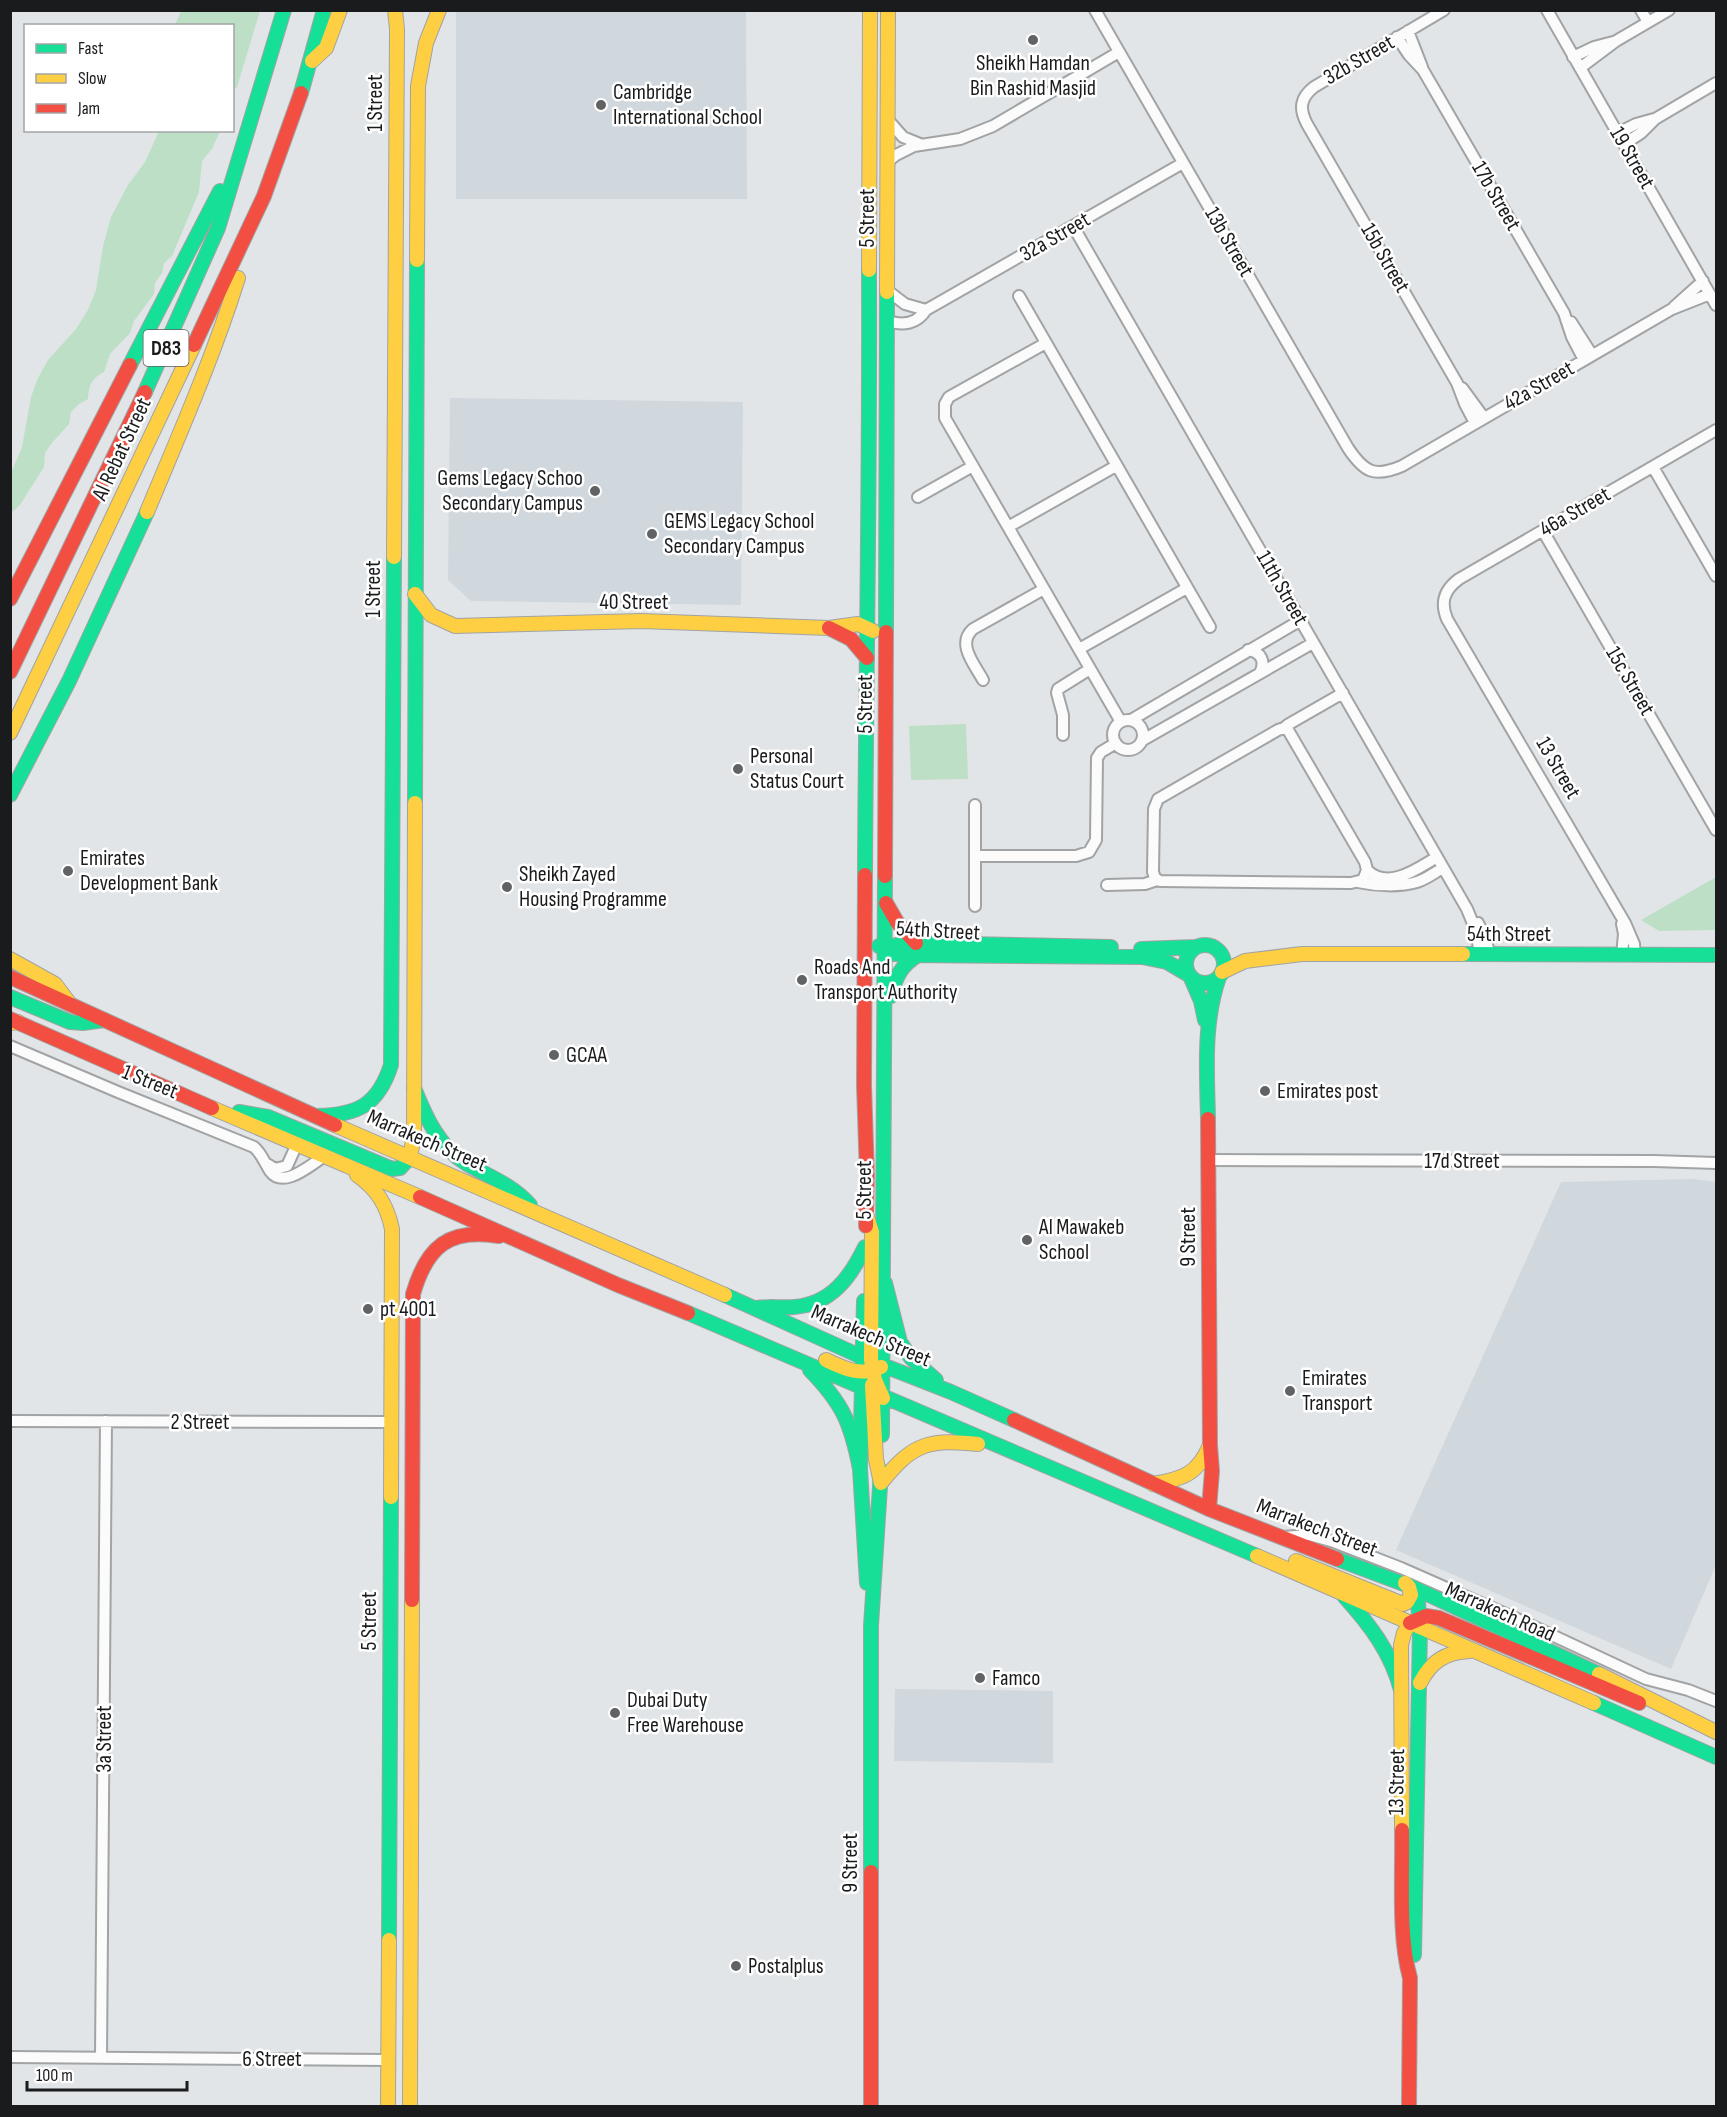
<svg xmlns="http://www.w3.org/2000/svg" width="1727" height="2117" font-family="'Sofia Sans Condensed',sans-serif">
<style>
.built{fill:#d0d7dd}
.green{fill:#bddfc5}
.lines{fill:none;stroke-linecap:round;stroke-linejoin:round}
.street-casing{stroke:#a1a3a4;stroke-width:14}
.fast-casing{stroke:#a1a3a4;stroke-width:16}
.slow-casing{stroke:#a1a3a4;stroke-width:16}
.jam-casing{stroke:#a1a3a4;stroke-width:16}
.street{stroke:#fbfbfb;stroke-width:10}
.fast{stroke:#16e098;stroke-width:14}
.slow{stroke:#ffcf43;stroke-width:14}
.jam{stroke:#f24e42;stroke-width:14}
.poi-dot{fill:#606264;stroke:#fff;stroke-width:2}
.labels{text-anchor:middle;dominant-baseline:central;stroke-width:5;stroke-linejoin:round;paint-order:stroke}
.shield{fill:#fff;stroke:#5f5f61;stroke-width:1.5}
.shield-label{font-size:21px;font-weight:bold;fill:#1a1b1d}
.street-label{font-size:22px;fill:#1a1b1d;stroke:#fff}
.poi-label{font-size:22px;fill:#1a1b1d;stroke:#fff;text-anchor:start}
</style>
<rect width="100%" height="100%" fill="#e2e5e7"/>
<!-- built -->
<path class="built" d="M 458,11 L 746,11 L 747,199 L 456,199 L 456,12 Z
M 450,398 L 743,402 L 741,605 L 471,601 L 448,580 Z
M 1694,1179 L 1716,1182 L 1716,1565 L 1671,1669 L 1396,1550 L 1561,1182 Z
M 895,1689 L 1053,1691 L 1053,1763 L 894,1761 Z"/>
<!-- green -->
<path class="green" d="M 181,11 L 260,11 L 237,87 L 233,91 L 232,26 L 175,25 Z
M 159,131 L 220,131 L 212,149 L 202,161 L 199,192 L 172,256 L 164,263 L 162,273 L 155,283 L 154,294 L 134,321 L 130,333 L 110,354 L 104,372 C 91,379 89,385 88,399 L 79,404 L 71,412 L 69,424 L 51,444 L 45,453 L 44,467 L 20,505 L 11,513 L 11,473 L 22,447 L 31,397 L 38,378 L 48,360 L 76,329 L 88,310 L 96,290 L 103,246 L 111,217 L 128,185 L 145,162 Z
M 966,724 L 968,779 L 911,780 L 909,726 Z
M 1716,877 L 1716,930 L 1659,931 L 1641,920 Z"/>
<g class="lines">
<!-- street casing -->
<g class="street-casing">
<path id="street" d="M 1095,10 L 1348,448 C 1364,472 1374,478 1402,466 L 1672,309 L 1710,294
M 1444,10 L 1314,87 C 1300,98 1299,109 1307,124 L 1457,383 L 1465,404 L 1475,423
M 1547,10 L 1716,305
M 1641,10 L 1648,22
M 1408,31 L 1422,67
M 1397,37 L 1409,55 L 1423,70 L 1564,313 L 1572,337 L 1584,360
M 1573,57 L 1594,47 L 1613,42
M 1580,68 L 1616,41 L 1669,10
M 888,120 L 903,137 L 920,144
M 1618,133 L 1636,124 L 1654,119
M 1624,144 L 1641,133 L 1655,119 L 1716,83
M 887,162 L 896,155 L 914,146 L 960,139 L 993,126 L 1119,52
M 1073,226 L 1467,909 L 1476,931 L 1480,954
M 888,291 L 905,304 L 926,310
M 1019,296 L 1210,627
M 1674,307 L 1703,281
M 888,321 C 903,326 917,324 926,310 L 1183,163
M 1571,322 L 1592,355
M 1046,343 L 949,397 L 945,404 L 945,418 L 1121,722
M 1462,388 L 1484,418
M 1653,467 L 1716,576
M 918,497 L 973,466
M 1008,527 L 1116,466
M 1543,531 L 1716,830
M 1079,649 L 1187,588
M 1248,650 C 1261,652 1266,661 1260,673
M 983,680 C 975,665 956,644 973,629 L 1044,589
M 1131,720 L 1301,620
M1113 735a15 15 0 1 1 30 0a15 15 0 1 1-30 0Z
M 1284,728 L 1288,730 L 1365,862 L 1367,870 L 1363,880 L 1351,883 L 1160,881 L 1155,878 L 1153,872 L 1154,809 L 1158,799 L 1278,730 Z
M 1284,728 L 1289,724 L 1343,693
M 1063,735 L 1063,715 L 1057,693 L 1058,689 L 1090,669
M 1143,740 L 1313,643
M 975,805 L 975,906
M 975,856 L 1076,856 L 1089,852 L 1096,840 L 1097,758 L 1101,752 L 1116,743
M 1367,870 C 1388,891 1418,868 1437,857
M 1358,882 C 1376,886 1400,887 1417,882 C 1427,879 1435,872 1443,868
M 1107,885 L 1145,884 L 1157,880
M 1478,923 L 1484,935 L 1490,955
M 1622,924 L 1624,934 L 1622,955
M 1635,955 L 1634,944 L 1625,923 L 1447,619 C 1440,602 1444,590 1459,579 L 1716,430
M 10,1046 L 118,1092 L 254,1147 C 262,1154 264,1162 270,1171 C 284,1190 311,1164 325,1156
M 1208,1160 L 1654,1161 L 1716,1163
M 267,1164 L 275,1169 L 287,1166 L 297,1144
M 10,1421 L 390,1422
M 1283,1537 L 1309,1535 L 1334,1542 L 1401,1568 L 1524,1622 L 1646,1679 L 1688,1690 L 1716,1701
M 10,2057 L 389,2060
M 101,2058 L 106,1421"/>
</g>
<!-- fast casing -->
<g class="fast-casing">
<path id="fast" d="M 301,93 L 324,10
M 130,365 L 220,191
M 145,392 L 218,228 L 284,10
M 886,632 L 887,292
M 10,795 L 69,681 L 147,512
M 415,803 L 417,260
M 865,875 C 866,673 870,472 869,270
M1186 964a19 19 0 1 1 38 0a19 19 0 1 1-38 0Z
M 879,946 L 891,953 L 902,955 L 1142,957 L 1167,962 L 1189,975
M 884,949 L 897,945 L 916,943 L 1111,947
M 1141,949 L 1195,947
M 1463,954 L 1716,955
M 1191,978 L 1201,1001 L 1205,1020
M 891,996 C 895,978 901,965 918,955
M 10,997 L 70,1022 L 83,1023 L 104,1020
M 414,1088 C 426,1118 439,1147 467,1164 C 490,1177 512,1185 530,1205
M 239,1112 L 268,1117 L 392,1169 L 400,1168 L 410,1157
M 317,1116 C 358,1115 378,1105 391,1065 L 394,557
M 1208,1119 C 1207,1070 1203,1024 1219,977
M 885,1283 L 900,1342 L 911,1358 L 936,1380
M 725,1295 L 862,1357 L 951,1392 L 1014,1420
M 864,1301 L 860,1469 L 867,1583
M 757,1308 C 769,1306 782,1308 794,1307 C 831,1304 850,1278 865,1247
M 688,1313 L 1257,1556
M 810,1370 C 843,1404 851,1423 860,1469
M 882,1435 L 885,876
M 1337,1559 L 1412,1587 L 1599,1674
M 1412,1587 L 1418,1603 L 1420,1628 L 1414,1955
M 1344,1596 C 1370,1625 1391,1652 1401,1690
M 1594,1703 L 1716,1757
M 871,1872 L 871,1626 L 881,1471
M 389,1940 L 391,1497"/>
</g>
<!-- slow casing -->
<g class="slow-casing">
<path id="slow" d="M 312,61 L 326,48 L 340,10
M 417,260 L 418,86 L 426,43 L 439,10
M 869,270 L 870,10
M 887,292 L 888,10
M 147,512 C 179,435 213,358 238,278
M 394,557 L 397,29 L 395,10
M 415,594 L 431,615 L 455,626 L 642,621 L 829,628 L 858,624 L 873,631
M 10,733 L 194,345
M 10,959 L 55,984 L 70,1004
M 1222,972 L 1245,961 L 1302,954 L 1463,954
M 10,1023 L 18,1022
M 212,1108 L 420,1197
M 335,1125 L 725,1295
M 410,1157 L 414,1135 L 415,803
M 357,1175 C 377,1189 387,1205 392,1229 L 391,1497
M 866,1214 L 872,1232 L 871,1360 L 875,1380 L 883,1398
M 826,1360 C 845,1369 861,1377 881,1367
M 872,1385 L 876,1459 L 881,1483
M 881,1483 C 913,1443 928,1439 978,1444
M 1153,1484 C 1183,1479 1198,1474 1210,1445
M 1257,1556 L 1594,1703
M 1296,1561 L 1403,1604 L 1407,1602 L 1411,1595 L 1409,1587 L 1405,1583
M 1599,1674 L 1716,1732
M 1420,1683 C 1431,1661 1446,1652 1470,1651
M 1402,1830 L 1401,1645 L 1404,1633 L 1410,1623
M 388,2106 L 389,1940
M 410,2106 L 412,1600"/>
</g>
<!-- jam casing -->
<g class="jam-casing">
<path id="jam" d="M 194,345 L 264,196 L 301,93
M 10,599 L 130,365
M 829,628 L 851,639 L 867,658
M 10,672 L 145,392
M 865,875 L 864,1085 L 867,1175 L 866,1226
M 885,876 L 886,632
M 886,903 L 897,922 L 916,943
M 10,977 L 335,1125
M 10,1019 L 212,1108
M 1208,1119 L 1210,1445 L 1212,1471 L 1209,1509
M 420,1197 L 618,1285 L 688,1313
M 1014,1420 L 1209,1509 L 1337,1559
M 412,1600 L 413,1294 C 427,1246 449,1228 499,1236
M 1410,1623 L 1426,1616 L 1439,1618 L 1639,1703
M 1402,1830 C 1403,1875 1398,1935 1410,1978 L 1409,2106
M 871,1872 L 871,2106"/>
</g>
<!-- street -->
<use href="#street" class="street"/>
<!-- fast -->
<use href="#fast" class="fast"/>
<!-- slow -->
<use href="#slow" class="slow"/>
<!-- jam -->
<use href="#jam" class="jam"/>
</g>
<!-- markers -->
<g class="poi-dot">
<circle cx="1033" cy="40" r="6"/>
<circle cx="601" cy="105" r="6"/>
<circle cx="595" cy="491" r="6"/>
<circle cx="652" cy="534" r="6"/>
<circle cx="738" cy="769" r="6"/>
<circle cx="68" cy="871" r="6"/>
<circle cx="507" cy="887" r="6"/>
<circle cx="802" cy="980" r="6"/>
<circle cx="554" cy="1055" r="6"/>
<circle cx="1265" cy="1091" r="6"/>
<circle cx="1027" cy="1240" r="6"/>
<circle cx="368" cy="1309" r="6"/>
<circle cx="1290" cy="1391" r="6"/>
<circle cx="980" cy="1678" r="6"/>
<circle cx="615" cy="1713" r="6"/>
<circle cx="736" cy="1966" r="6"/>
</g>
<g class="labels">
<!-- shield labels -->
<rect class="shield" x="143.5" y="330" width="45" height="36" rx="4.5"/>
<g class="shield-label">
<text x="166" y="348">D83</text>
</g>
<!-- street labels -->
<g class="street-label">
<text transform="translate(1359 60) rotate(-30)">32b Street</text>
<text transform="translate(375 103) rotate(-90)">1 Street</text>
<text transform="translate(1632 158) rotate(60)">19 Street</text>
<text transform="translate(1496 196) rotate(60)">17b Street</text>
<text transform="translate(867 218) rotate(-90)">5 Street</text>
<text transform="translate(1055 237) rotate(-30)">32a Street</text>
<text transform="translate(1229 242) rotate(60)">13b Street</text>
<text transform="translate(1385 258) rotate(60)">15b Street</text>
<text transform="translate(1539 386) rotate(-30)">42a Street</text>
<text transform="translate(122 449) rotate(-65)">Al Rebat Street</text>
<text transform="translate(1575 512) rotate(-30)">46a Street</text>
<text transform="translate(1282 588) rotate(60)">11th Street</text>
<text transform="translate(373 589) rotate(-90)">1 Street</text>
<text x="634" y="602">40 Street</text>
<text transform="translate(1630 681) rotate(60)">15c Street</text>
<text transform="translate(865 704) rotate(-90)">5 Street</text>
<text transform="translate(1558 768) rotate(60)">13 Street</text>
<text transform="translate(938 931) rotate(3)">54th Street</text>
<text x="1509" y="934">54th Street</text>
<text transform="translate(150 1082) rotate(22)">1 Street</text>
<text transform="translate(427 1141) rotate(23)">Marrakech Street</text>
<text x="1462" y="1161">17d Street</text>
<text transform="translate(864 1190) rotate(-90)">5 Street</text>
<text transform="translate(1188 1237) rotate(-90)">9 Street</text>
<text transform="translate(871 1336) rotate(23)">Marrakech Street</text>
<text x="200" y="1422">2 Street</text>
<text transform="translate(1317 1528) rotate(21)">Marrakech Street</text>
<text transform="translate(1500 1612) rotate(24)">Marrakech Road</text>
<text transform="translate(369 1621) rotate(-90)">5 Street</text>
<text transform="translate(104 1739) rotate(-90)">3a Street</text>
<text transform="translate(1397 1782) rotate(-89)">13 Street</text>
<text transform="translate(850 1863) rotate(-90)">9 Street</text>
<text x="272" y="2059">6 Street</text>
</g>
<!-- poi labels -->
<g class="poi-label">
<text x="1033" y="63" text-anchor="middle">Sheikh Hamdan<tspan x="1033" dy="25">Bin Rashid Masjid</tspan></text>
<text x="613" y="92">Cambridge<tspan x="613" dy="25">International School</tspan></text>
<text x="583" y="478" text-anchor="end">Gems Legacy Schoo<tspan x="583" dy="25">Secondary Campus</tspan></text>
<text x="664" y="521">GEMS Legacy School<tspan x="664" dy="25">Secondary Campus</tspan></text>
<text x="750" y="756">Personal<tspan x="750" dy="25">Status Court</tspan></text>
<text x="80" y="858">Emirates<tspan x="80" dy="25">Development Bank</tspan></text>
<text x="519" y="874">Sheikh Zayed<tspan x="519" dy="25">Housing Programme</tspan></text>
<text x="814" y="967">Roads And<tspan x="814" dy="25">Transport Authority</tspan></text>
<text x="566" y="1055">GCAA</text>
<text x="1277" y="1091">Emirates post</text>
<text x="1039" y="1227">Al Mawakeb<tspan x="1039" dy="25">School</tspan></text>
<text x="380" y="1309">pt 4001</text>
<text x="1302" y="1378">Emirates<tspan x="1302" dy="25">Transport</tspan></text>
<text x="992" y="1678">Famco</text>
<text x="627" y="1700">Dubai Duty<tspan x="627" dy="25">Free Warehouse</tspan></text>
<text x="748" y="1966">Postalplus</text>
</g>
</g>
<!-- border -->
<rect width="1727" height="2117" fill="none" stroke="#1a1b1d" stroke-width="24"/>
<!-- legend -->
<rect x="24" y="24" width="210" height="108" fill="#ffffff" stroke="#a3a4a5" stroke-width="1.5"/>
<rect x="36" y="44" width="30" height="9" fill="#16e098" stroke="#a3a4a5" stroke-width="1.5"/>
<text x="78" y="54" font-size="18" fill="#1a1b1d">Fast</text>
<rect x="36" y="74" width="30" height="9" fill="#ffcf43" stroke="#a3a4a5" stroke-width="1.5"/>
<text x="78" y="84" font-size="18" fill="#1a1b1d">Slow</text>
<rect x="36" y="104" width="30" height="9" fill="#f24e42" stroke="#a3a4a5" stroke-width="1.5"/>
<text x="78" y="114" font-size="18" fill="#1a1b1d">Jam</text>
<!-- scale -->
<path d="M27 2081v9h160v-9" fill="none" stroke="#1a1b1d" stroke-width="3"/>
<text x="36" y="2081" font-size="18" fill="#1a1b1d" stroke="#ffffff" stroke-width="4.5" paint-order="stroke">100 m</text>
</svg>
